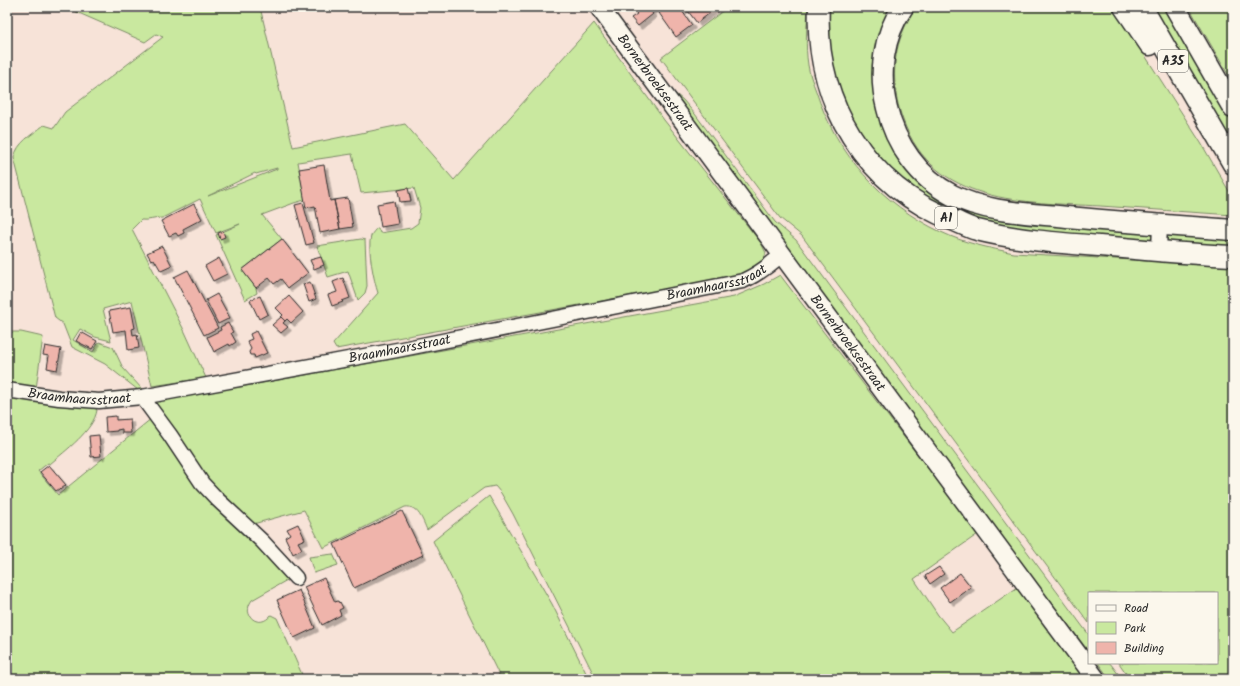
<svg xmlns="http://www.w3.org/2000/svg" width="1240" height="686" font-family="Kalam,sans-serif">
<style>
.green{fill:#c9e89f;stroke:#7a8a65;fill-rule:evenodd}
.building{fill:#efb4ab;stroke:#2b2b2b;filter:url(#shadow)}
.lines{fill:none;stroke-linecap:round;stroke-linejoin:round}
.minor-casing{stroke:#2b2b2b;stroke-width:17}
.major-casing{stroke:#2b2b2b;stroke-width:21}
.highway-casing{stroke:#2b2b2b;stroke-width:23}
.minor{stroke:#fbf7ec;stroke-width:14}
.major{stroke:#fbf7ec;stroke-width:18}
.highway{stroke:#fbf7ec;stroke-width:20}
.labels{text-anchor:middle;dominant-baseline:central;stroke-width:3;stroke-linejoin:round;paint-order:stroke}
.shield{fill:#fbf7ec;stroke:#696865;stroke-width:1}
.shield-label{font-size:13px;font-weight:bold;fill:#2b2b2b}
.street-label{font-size:14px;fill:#2b2b2b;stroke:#fbf7ec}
</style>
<defs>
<filter id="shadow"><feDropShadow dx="3.5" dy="3.5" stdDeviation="0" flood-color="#0004"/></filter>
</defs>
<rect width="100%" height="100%" fill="#f7e3d8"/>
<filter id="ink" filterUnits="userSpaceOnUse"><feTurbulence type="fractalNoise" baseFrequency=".025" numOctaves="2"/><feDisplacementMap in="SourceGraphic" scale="8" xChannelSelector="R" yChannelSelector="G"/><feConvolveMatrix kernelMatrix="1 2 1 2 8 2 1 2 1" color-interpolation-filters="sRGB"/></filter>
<g filter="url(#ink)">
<!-- green -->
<path class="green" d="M 65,7 L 260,7 L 293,147 L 405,124 L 454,180 L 594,23 L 664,120 L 761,243 L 766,253 C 763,265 755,269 745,275 L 336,349 L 333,344 L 378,293 C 374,281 367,248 371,236 C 372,233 375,230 377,228 L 378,228 L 380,233 L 411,228 L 418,223 L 420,208 L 414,188 L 361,193 L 352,154 L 298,162 L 305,200 L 294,203 L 262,215 L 282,239 L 242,270 L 256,288 L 257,293 L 245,300 L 216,235 L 240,224 L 216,233 L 200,199 L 162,218 C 154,218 149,221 141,220 L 132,229 L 185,332 L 206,378 L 152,386 L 132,301 L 103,309 L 111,341 L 95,337 L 80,329 L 73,340 L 93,352 L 99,342 L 113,347 L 123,368 L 142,389 L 138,390 L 105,364 L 72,347 L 63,324 L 55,318 L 14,158 C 17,142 32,135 44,125 L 54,128 L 65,112 L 163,37 L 156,34 L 145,42 ZM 277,168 L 277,169 L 208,196 L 255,173 L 256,174 Z
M 728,7 L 808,7 C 807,26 805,46 808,65 C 809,73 813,83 816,91 C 836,154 882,204 941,232 C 964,243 989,248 1014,253 L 1233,266 L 1233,679 L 1130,679 L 1119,663 L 1217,663 L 1217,593 L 1089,593 L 1089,623 L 802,236 L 780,218 L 661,58 Z
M 825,7 L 899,7 L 885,116 L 961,202 L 1233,233 L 1233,248 L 1042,232 C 1016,228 988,224 962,215 C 910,196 867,151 844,102 C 841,96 837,89 835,82 C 829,58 828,32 825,7 Z
M 915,7 L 1114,7 L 1201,143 L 1233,198 L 1233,215 C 1189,212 1144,209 1100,206 C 1024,202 934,205 903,120 C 893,94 891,61 902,34 C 905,25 911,16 915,7 Z
M 1151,7 L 1167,7 L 1233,122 L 1233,151 Z
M 1189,7 L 1233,7 L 1233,83 Z
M 671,90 L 683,100 L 695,114 L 775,222 L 796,240 L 1089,635 L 1089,652 L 969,494 Z
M 361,239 L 365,240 L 367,286 L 365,293 L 358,300 L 348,271 L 328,277 L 317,246 Z
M 780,275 L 978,534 L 914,579 L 938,615 L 952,632 L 1018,587 L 1089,679 L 596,679 L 513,514 L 501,493 L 495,486 L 484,488 L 427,530 C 423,521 418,505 405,507 L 323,548 L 304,510 L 253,524 L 209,480 L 201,469 L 153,400 L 245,386 L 734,297 L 764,284 Z
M 7,332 L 21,332 L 43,337 L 36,389 L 7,385 Z
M 7,394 L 91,405 L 97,410 C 94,430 65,451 50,464 L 48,463 L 38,471 L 58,495 L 152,418 L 168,441 L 185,471 L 189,471 L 279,562 L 287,580 L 252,600 C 240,616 260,630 271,615 L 277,618 L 304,679 L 7,679 Z
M 489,496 L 552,604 L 589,679 L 501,679 L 433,541 Z
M 333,554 L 338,565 L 314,573 L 309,557 Z
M 1098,663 L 1110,663 L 1122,679 L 1110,679 Z"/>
<!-- building -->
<path class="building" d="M 637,7 L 655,8 L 651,11 L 653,14 L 638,26 L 631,18 L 637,14 L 634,10 Z
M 667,7 L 687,7 L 682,11 L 692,25 L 676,37 L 659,13 Z
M 693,7 L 713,7 L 715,9 L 697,23 L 688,11 Z
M 324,165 L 330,201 L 334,200 L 340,229 L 320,233 L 315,206 L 306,208 L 299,169 Z
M 408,188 L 411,201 L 400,202 L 398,190 Z
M 348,198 L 353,227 L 340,229 L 334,200 Z
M 394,201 L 398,224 L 381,227 L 377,204 Z
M 303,203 L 314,243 L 306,245 L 295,205 Z
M 194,204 L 202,219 L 183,229 L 184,233 L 178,236 L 176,233 L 169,236 L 161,221 Z
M 223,231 L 225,237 L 220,239 L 218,233 Z
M 282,239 L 308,273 L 288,288 L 281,279 L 274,284 L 269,278 L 256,288 L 242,270 Z
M 162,246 L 172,266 L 161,271 L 154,259 L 151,260 L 147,253 Z
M 321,257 L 324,265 L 314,269 L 310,260 Z
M 219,258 L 227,274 L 213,281 L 205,266 Z
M 188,270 L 218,328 L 204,335 L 174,277 Z
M 343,278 L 350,298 L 342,301 L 343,302 L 332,306 L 328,295 L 337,292 L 333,282 Z
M 310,282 L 316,299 L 309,302 L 303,284 Z
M 217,294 L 230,318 L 218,324 L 206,300 Z
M 260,296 L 268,314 L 259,319 L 250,300 Z
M 289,296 L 303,312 L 291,323 L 287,319 L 285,321 L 281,317 L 283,315 L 276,308 Z
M 131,307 L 135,328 L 132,329 L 133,335 L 137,334 L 139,348 L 128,350 L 126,330 L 113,332 L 109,311 Z
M 281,317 L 285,321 L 283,323 L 288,327 L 281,333 L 272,325 Z
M 228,323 L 233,332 L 231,333 L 236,342 L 230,346 L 229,344 L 214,352 L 207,337 L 221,330 L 220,327 Z
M 256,331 L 267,353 L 255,358 L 254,355 L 250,355 L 249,352 L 251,349 L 247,341 L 252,339 L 250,334 Z
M 81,332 L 97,341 L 92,349 L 76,341 Z
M 45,346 L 61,349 L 57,370 L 47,368 L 49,356 L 43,355 Z
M 116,416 L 116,420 L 130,419 L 131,433 L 122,433 L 122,429 L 117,430 L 117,431 L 106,432 L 105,417 Z
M 99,435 L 101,456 L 91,457 L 89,436 Z
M 49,465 L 66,485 L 60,490 L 59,489 L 56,491 L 40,472 Z
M 402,511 L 423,555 L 354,588 L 334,544 Z
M 298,524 L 305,539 L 298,542 L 302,549 L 293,554 L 285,537 L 290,534 L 287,529 Z
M 939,567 L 944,574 L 930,584 L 925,576 Z
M 960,573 L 971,587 L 950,602 L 940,588 Z
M 324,578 L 335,602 L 338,601 L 339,603 L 340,602 L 343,608 L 339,610 L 341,615 L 322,625 L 304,587 Z
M 299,590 L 315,628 L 294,638 L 277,600 Z"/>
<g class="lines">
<!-- minor casing -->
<g class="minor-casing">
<g id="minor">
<path d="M 1159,251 L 1160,224"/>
<path id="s1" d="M 7,390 L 59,398 L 99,401 L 142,397 L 397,350 L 743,281 C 758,274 769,266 781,255"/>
<path d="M 142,397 L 170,435 L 202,483 L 218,500 L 262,541 L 296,578"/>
</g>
</g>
<!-- major casing -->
<g class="major-casing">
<g id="major">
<path id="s2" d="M 599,7 L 1096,679"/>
</g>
</g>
<!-- highway casing -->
<g class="highway-casing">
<path id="highway" d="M 819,7 C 814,101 866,187 955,221 C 962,224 970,228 977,230 C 1017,240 1059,243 1100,246 C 1145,250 1189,254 1233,256
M 903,7 C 883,36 878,74 887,108 C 895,144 919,178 952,195 C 987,213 1029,213 1067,217 C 1123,222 1178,226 1233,230
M 1124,7 L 1150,45
M 1142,7 L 1233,164
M 1175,7 L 1233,108"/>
</g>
<!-- minor -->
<use href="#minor" class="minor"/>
<!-- major -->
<use href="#major" class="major"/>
<!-- highway -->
<use href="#highway" class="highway"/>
</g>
</g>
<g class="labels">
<!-- shield labels -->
<g class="shield">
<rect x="1158" y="50" width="30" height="22" rx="3"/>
<rect x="935" y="207" width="22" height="22" rx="3"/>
</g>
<g class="shield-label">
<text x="1173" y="61">A35</text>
<text x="946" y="218">A1</text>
</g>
<!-- street labels -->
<g class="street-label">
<text stroke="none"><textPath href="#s2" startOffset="94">Bornerbroeksestraat</textPath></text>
<text stroke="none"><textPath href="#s1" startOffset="722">Braamhaarsstraat</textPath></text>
<text stroke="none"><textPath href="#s2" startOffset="418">Bornerbroeksestraat</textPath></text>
<text stroke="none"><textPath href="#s1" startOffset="398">Braamhaarsstraat</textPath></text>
<text stroke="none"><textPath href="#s1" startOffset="73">Braamhaarsstraat</textPath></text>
</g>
</g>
<!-- margin -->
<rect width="1240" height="686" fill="none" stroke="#fbf7ec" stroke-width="24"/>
<rect x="12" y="12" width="1216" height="662" fill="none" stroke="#2b2b2b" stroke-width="1.5" filter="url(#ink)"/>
<!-- legend -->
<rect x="1088" y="592" width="130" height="72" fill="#fbf7ec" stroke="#a8a59f"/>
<rect x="1096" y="605" width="20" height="6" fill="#fbf7ec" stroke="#a8a59f"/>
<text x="1124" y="612" font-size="12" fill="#2b2b2b">Road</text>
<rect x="1096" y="622" width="20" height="12" fill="#c9e89f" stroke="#a8a59f"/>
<text x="1124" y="632" font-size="12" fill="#2b2b2b">Park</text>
<rect x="1096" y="642" width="20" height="12" fill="#efb4ab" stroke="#a8a59f"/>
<text x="1124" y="652" font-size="12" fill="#2b2b2b">Building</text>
</svg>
